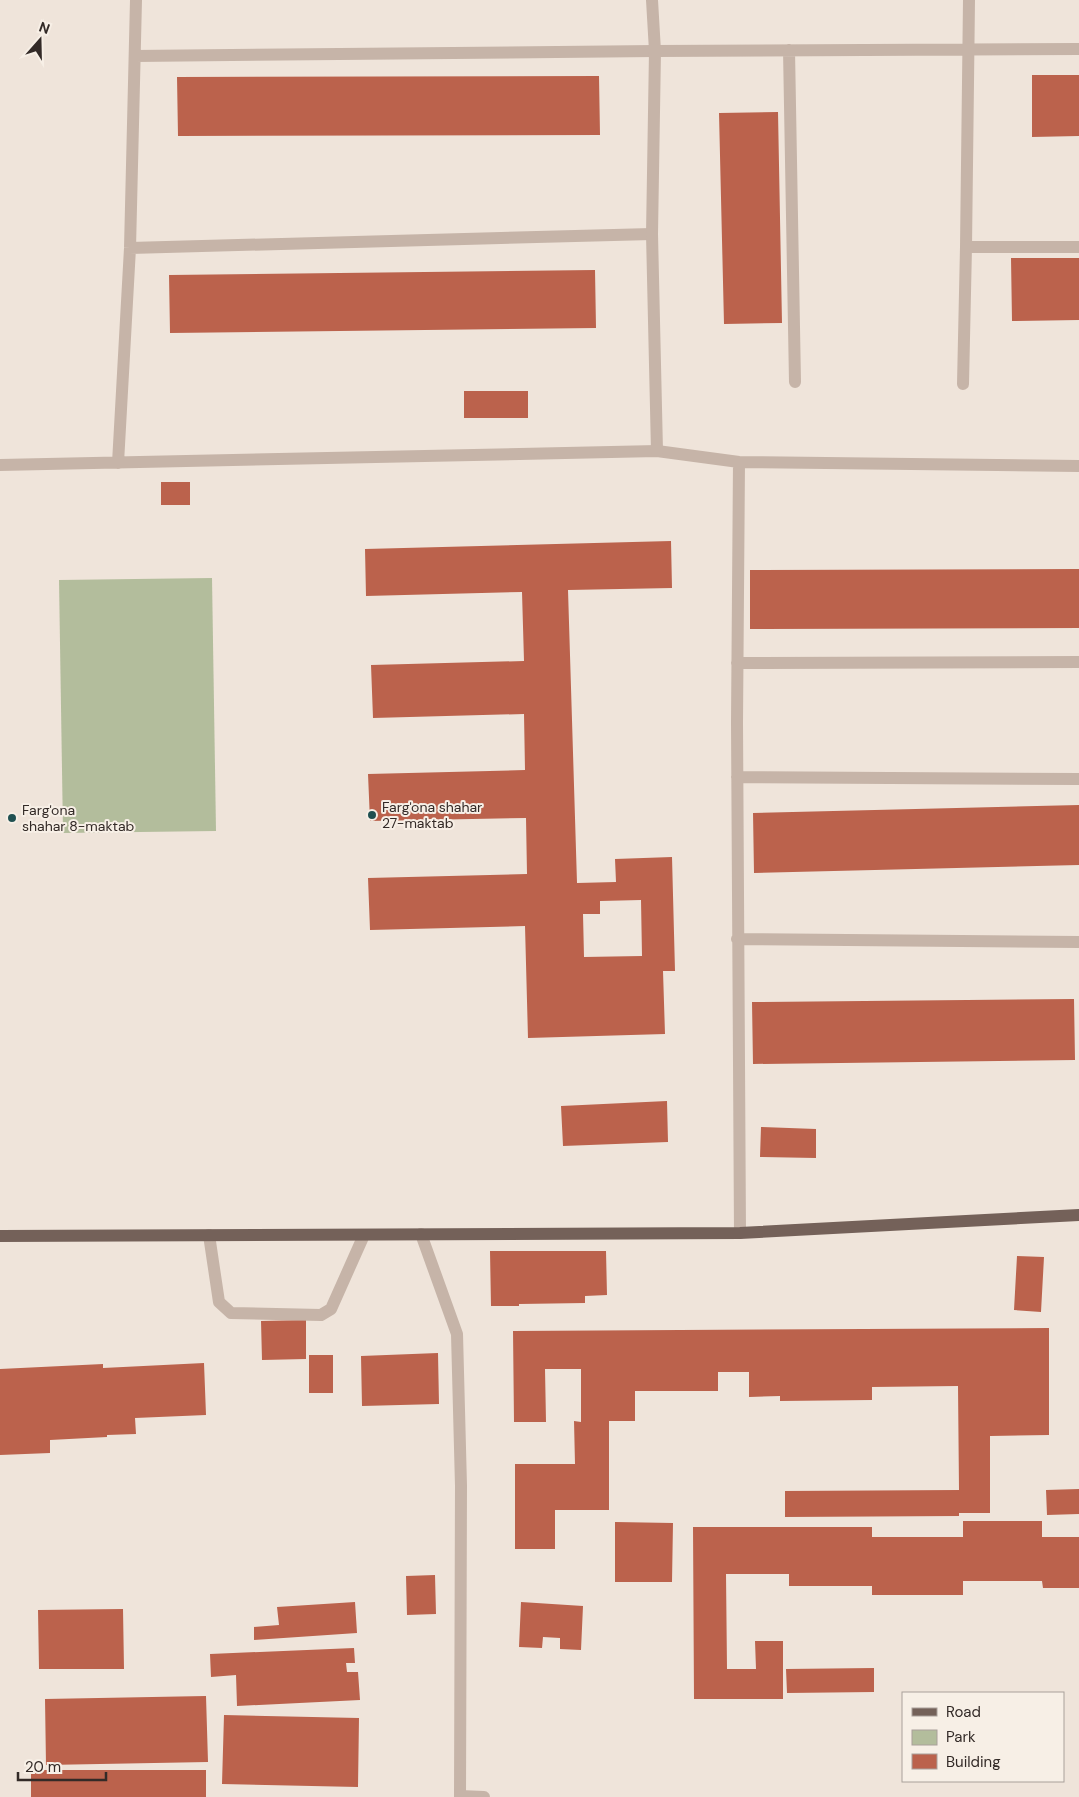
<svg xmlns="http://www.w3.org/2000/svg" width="1079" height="1797" font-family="'DM Sans',sans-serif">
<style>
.green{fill:#b3bd9c}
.building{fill:#bb624c;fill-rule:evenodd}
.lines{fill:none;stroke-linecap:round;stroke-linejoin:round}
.service{stroke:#c6b4a8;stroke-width:12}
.minor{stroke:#c6b4a8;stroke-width:12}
.primary{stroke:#746159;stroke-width:12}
.poi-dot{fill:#205051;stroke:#f7efe6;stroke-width:2}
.labels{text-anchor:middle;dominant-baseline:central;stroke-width:4;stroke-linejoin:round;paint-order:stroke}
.poi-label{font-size:14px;fill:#332a27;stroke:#f7efe6;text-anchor:start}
</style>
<rect width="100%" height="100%" fill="#efe4da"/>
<!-- green -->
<path class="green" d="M 212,578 L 216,831 L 63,833 L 59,580 Z"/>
<!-- building -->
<path class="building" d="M 1032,75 L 1079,75 L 1079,136 L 1032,137 Z
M 599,76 L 600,135 L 178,136 L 177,77 Z
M 778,112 L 782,323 L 724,324 L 719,113 Z
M 1011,258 L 1079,258 L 1079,320 L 1012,321 Z
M 595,270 L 596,328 L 170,333 L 169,275 Z
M 464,391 L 528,391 L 528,418 L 464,418 Z
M 161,482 L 190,482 L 190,505 L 161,505 Z
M 671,541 L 672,588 L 568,590 L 577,883 L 616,882 L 615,859 L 672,857 L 675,971 L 663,971 L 665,1034 L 528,1038 L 525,926 L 370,930 L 368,878 L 527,874 L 526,818 L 370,821 L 368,774 L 525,770 L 524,714 L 373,718 L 371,665 L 524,661 L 522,592 L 366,596 L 365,549 ZM 641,900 L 642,956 L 584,957 L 583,914 L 600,914 L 600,901 Z
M 1079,569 L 1079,628 L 750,629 L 750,570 Z
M 1079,805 L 1079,865 L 754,873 L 753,813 Z
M 1074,999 L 1075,1060 L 753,1064 L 752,1002 Z
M 667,1101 L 668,1142 L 563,1146 L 561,1106 Z
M 761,1127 L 816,1129 L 816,1158 L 760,1157 Z
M 490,1251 L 606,1251 L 607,1295 L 585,1296 L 585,1303 L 519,1304 L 519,1306 L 491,1306 Z
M 1017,1256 L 1044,1257 L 1041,1312 L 1014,1310 Z
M 306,1320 L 306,1359 L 262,1360 L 261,1321 Z
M 1049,1328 L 1049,1435 L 990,1436 L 990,1513 L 959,1513 L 959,1516 L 785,1517 L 785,1491 L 959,1490 L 958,1386 L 872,1387 L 872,1400 L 780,1401 L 780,1396 L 749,1397 L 749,1372 L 718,1372 L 718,1391 L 635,1391 L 635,1421 L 609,1421 L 609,1510 L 555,1510 L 555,1549 L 515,1549 L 515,1464 L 575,1464 L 574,1421 L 581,1422 L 581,1369 L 545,1369 L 546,1422 L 514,1422 L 513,1331 Z
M 438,1353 L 439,1404 L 362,1406 L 361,1356 Z
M 309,1355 L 333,1355 L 333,1393 L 309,1393 Z
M 204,1363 L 206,1415 L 135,1418 L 136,1434 L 107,1435 L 107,1437 L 50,1440 L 50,1453 L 0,1455 L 0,1369 L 103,1364 L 103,1368 Z
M 1079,1489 L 1079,1514 L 1047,1515 L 1046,1490 Z
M 963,1521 L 1042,1521 L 1042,1537 L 1079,1537 L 1079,1588 L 1043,1588 L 1042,1581 L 963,1581 L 963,1595 L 872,1595 L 872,1586 L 789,1586 L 789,1574 L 726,1574 L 727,1669 L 756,1669 L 755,1641 L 783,1641 L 783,1699 L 694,1699 L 693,1527 L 872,1527 L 872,1537 L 963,1537 Z
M 615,1522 L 673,1523 L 672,1582 L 615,1582 Z
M 435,1575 L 436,1614 L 407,1615 L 406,1576 Z
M 355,1602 L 357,1633 L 254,1640 L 254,1627 L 279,1625 L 277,1607 Z
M 521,1602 L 583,1606 L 581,1650 L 560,1649 L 560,1638 L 543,1637 L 542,1648 L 519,1647 Z
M 123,1609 L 124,1669 L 39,1669 L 38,1610 Z
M 354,1648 L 355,1663 L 346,1663 L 347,1672 L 358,1672 L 360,1700 L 237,1706 L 236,1675 L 211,1677 L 210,1654 Z
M 874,1668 L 874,1692 L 787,1693 L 786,1669 Z
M 206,1696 L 208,1762 L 46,1765 L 45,1699 Z
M 224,1715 L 359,1718 L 358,1787 L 222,1784 Z
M 31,1770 L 206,1770 L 206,1797 L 31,1797 Z"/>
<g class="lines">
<!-- service -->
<path class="service" d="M 969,0 L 966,247 L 1079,247
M 789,50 L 795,382
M 135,56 L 655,51 L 1079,49
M 130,248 L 652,234
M 963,384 L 966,247
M 739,462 L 737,723 L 740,1233
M 118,463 L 130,248 L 136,0
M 0,465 L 657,451 L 739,462 L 1079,466
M 737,663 L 1079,662
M 737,777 L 1079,779
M 737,939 L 1079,942
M 209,1235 L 219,1302 L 231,1313 L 321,1315 L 331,1309 L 364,1235"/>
<!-- minor -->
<path class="minor" d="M 652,0 L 655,51 L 652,234 L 657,451
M 421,1234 L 457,1334 L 461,1486 L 460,1796 L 484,1797"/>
<!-- primary -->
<path class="primary" d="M 0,1236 L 740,1233 L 1079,1215"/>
</g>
<!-- markers -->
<g class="poi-dot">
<circle cx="372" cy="815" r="5"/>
<circle cx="12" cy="818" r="5"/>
</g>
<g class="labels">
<!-- poi labels -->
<g class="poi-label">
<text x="382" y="807">Farg'ona shahar<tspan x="382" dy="16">27-maktab</tspan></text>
<text x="22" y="810">Farg'ona<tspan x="22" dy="16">shahar 8-maktab</tspan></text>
</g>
</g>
<!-- legend -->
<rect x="902" y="1692" width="162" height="90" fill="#f7efe6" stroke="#a9a09a"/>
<rect x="912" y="1708" width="25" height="8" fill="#746159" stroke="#a9a09a"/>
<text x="946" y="1717" font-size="15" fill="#332a27">Road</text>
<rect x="912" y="1730" width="25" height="15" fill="#b3bd9c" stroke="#a9a09a"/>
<text x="946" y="1742" font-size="15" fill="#332a27">Park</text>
<rect x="912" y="1754" width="25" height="15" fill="#bb624c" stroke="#a9a09a"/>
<text x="946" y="1767" font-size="15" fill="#332a27">Building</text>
<!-- north arrow -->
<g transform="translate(40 40) rotate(20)" stroke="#f7efe6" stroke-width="4" paint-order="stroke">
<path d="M0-4L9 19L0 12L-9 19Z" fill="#332a27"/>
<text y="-8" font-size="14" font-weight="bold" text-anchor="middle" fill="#332a27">N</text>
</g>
<!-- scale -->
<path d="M18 1772v8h88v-8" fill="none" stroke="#332a27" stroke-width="2.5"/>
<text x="25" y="1772" font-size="15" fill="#332a27" stroke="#f7efe6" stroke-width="4" paint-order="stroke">20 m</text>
</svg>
